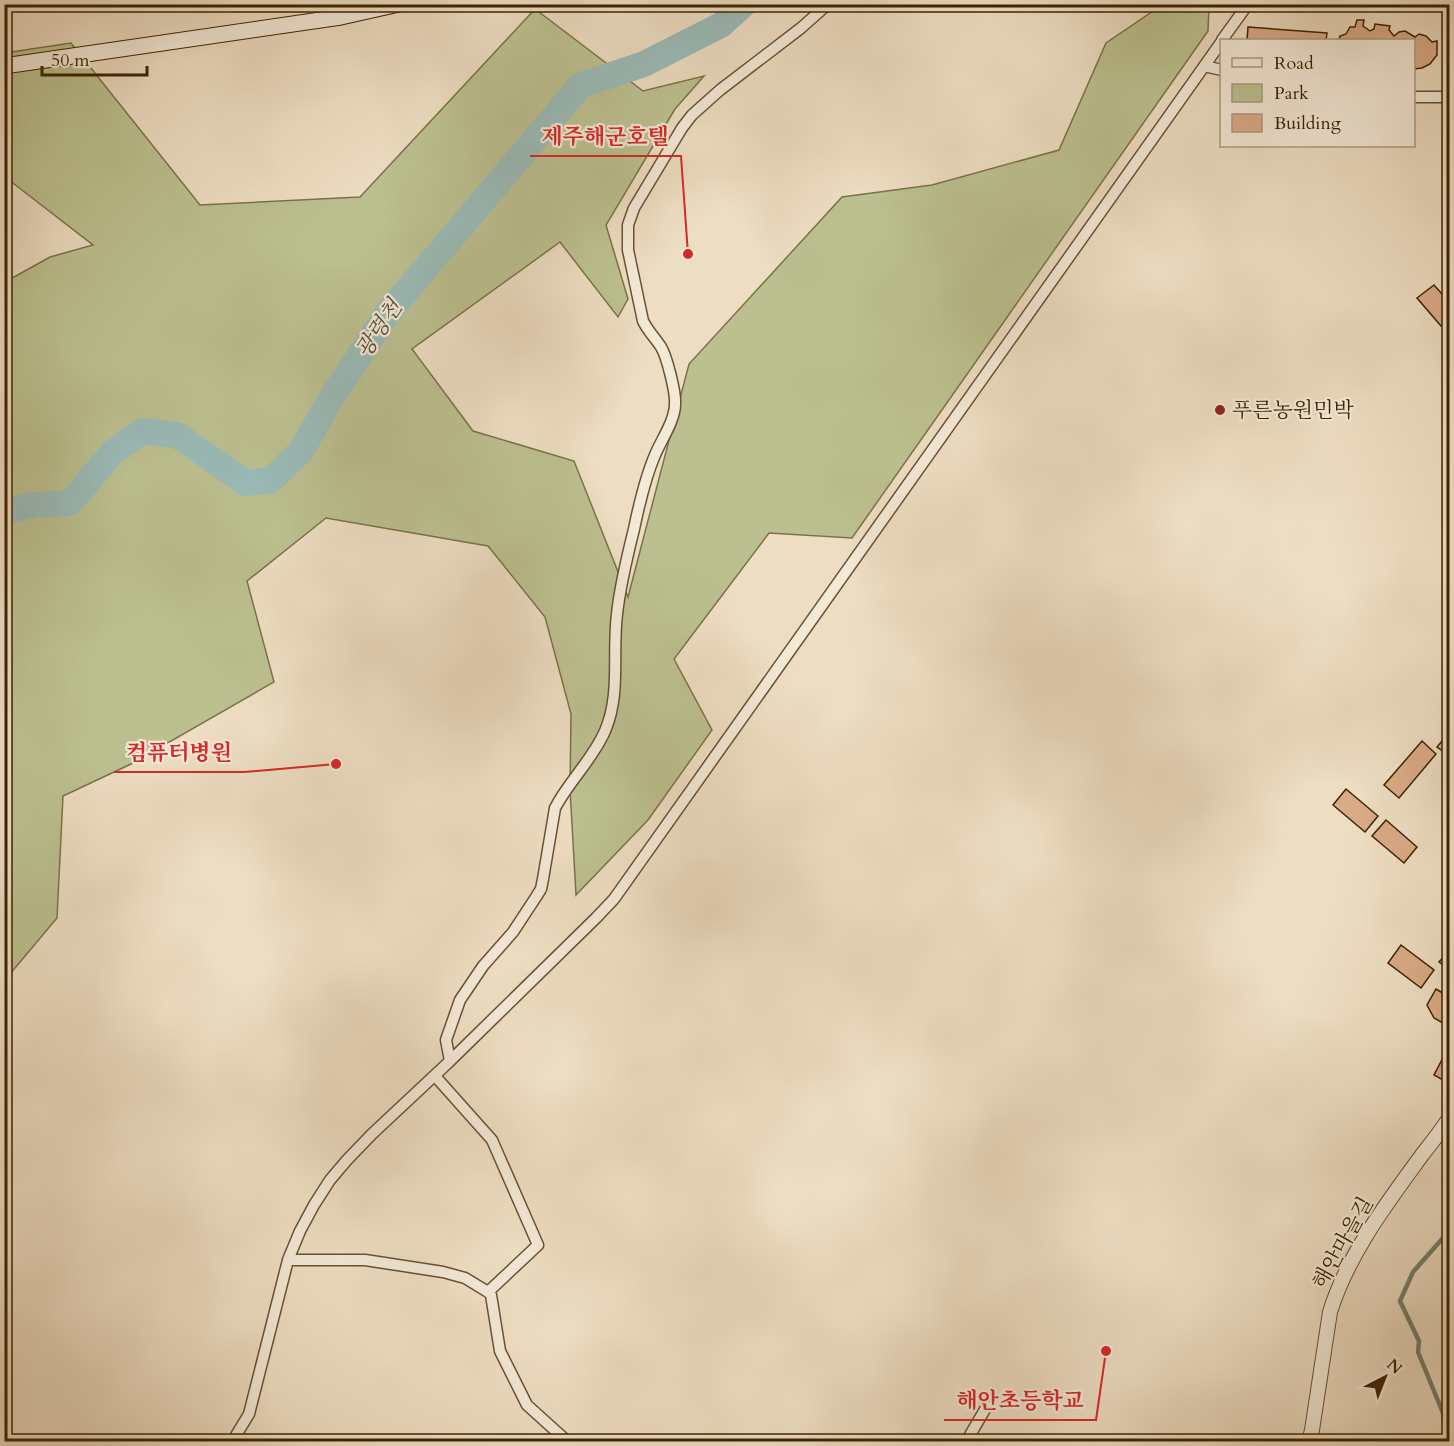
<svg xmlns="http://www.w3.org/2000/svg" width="1454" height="1446" font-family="Cardo,'Noto Serif KR',serif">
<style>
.green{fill:#bcc090;stroke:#7c7248;stroke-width:1.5}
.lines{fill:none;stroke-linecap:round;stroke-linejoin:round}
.stream{stroke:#747e6f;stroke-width:4.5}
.river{stroke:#9abbb8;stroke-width:26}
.building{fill:#daab87;stroke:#3c2301;stroke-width:1.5}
.minor-casing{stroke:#685231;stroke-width:13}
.tertiary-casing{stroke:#685231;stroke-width:16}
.secondary-casing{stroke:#3c2301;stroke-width:17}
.minor{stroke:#f3e9d7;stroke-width:10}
.tertiary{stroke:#f3e9d7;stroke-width:14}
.secondary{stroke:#f3e9d7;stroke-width:15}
.poi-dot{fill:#8f2418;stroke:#f3e9d7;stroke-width:2}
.labels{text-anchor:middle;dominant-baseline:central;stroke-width:4.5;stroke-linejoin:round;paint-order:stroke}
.poi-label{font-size:21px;fill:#3c2301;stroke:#f3e9d7;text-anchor:start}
.street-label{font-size:21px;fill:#3c2301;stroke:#f3e9d7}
.water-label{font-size:22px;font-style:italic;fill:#585138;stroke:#f3e9d7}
.leader{fill:none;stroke:#d62828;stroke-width:2}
.callout-dot{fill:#d62828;stroke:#f3e9d7;stroke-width:2}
.callout-label{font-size:22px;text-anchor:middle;font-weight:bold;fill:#d62828;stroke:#f3e9d7;stroke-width:4.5;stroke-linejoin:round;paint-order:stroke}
</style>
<rect width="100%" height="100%" fill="#edddc2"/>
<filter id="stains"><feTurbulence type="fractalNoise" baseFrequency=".00333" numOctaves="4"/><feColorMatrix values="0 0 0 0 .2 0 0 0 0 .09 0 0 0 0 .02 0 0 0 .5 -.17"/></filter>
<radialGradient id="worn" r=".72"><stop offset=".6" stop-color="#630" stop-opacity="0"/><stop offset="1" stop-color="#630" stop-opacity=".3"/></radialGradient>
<!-- green -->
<path class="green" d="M 1162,5 L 1209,5 L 1208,31 L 852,538 L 769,533 L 674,659 L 712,730 L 648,820 L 576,895 L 570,789 L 571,714 L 545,617 L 488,546 L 326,518 L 247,581 L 274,682 L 131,764 L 63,796 L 57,918 L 5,980 L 5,282 L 50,257 L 93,245 L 5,177 L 5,53 L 71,43 L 200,205 L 360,197 L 535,9 L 643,91 L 704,76 L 675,109 L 606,225 L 628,299 L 618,317 L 560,242 L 412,349 L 473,431 L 574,461 L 628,597 L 689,364 L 842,197 L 932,185 L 1059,150 L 1106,43 Z"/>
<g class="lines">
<!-- stream -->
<path class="stream" d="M 1446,1442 L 1443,1413 L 1418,1352 L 1419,1341 L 1400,1301 L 1413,1272 L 1450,1230"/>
<!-- river -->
<path class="river" d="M 4,512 L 31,505 L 70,503 L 112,453 L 142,431 L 177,435 L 246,483 L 271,480 L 301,451 L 329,402 L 387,314 L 581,85 L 644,64 L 721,25 L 744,4"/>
</g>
<!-- building -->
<path class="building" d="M 1357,20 L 1364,20 L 1363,26 L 1370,31 L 1374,29 L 1375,24 L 1390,26 L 1389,30 L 1394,36 L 1399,32 L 1405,31 L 1415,37 L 1419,34 L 1426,36 L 1432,42 L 1437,41 L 1437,55 L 1430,64 L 1422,68 L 1414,69 L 1414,40 L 1339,40 L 1340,36 L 1346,34 L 1350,27 L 1355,27 Z
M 1248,27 L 1327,33 L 1326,40 L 1247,40 Z
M 1434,285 L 1450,303 L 1450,319 L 1441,326 L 1417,298 Z
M 1450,731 L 1450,756 L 1437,747 Z
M 1422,741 L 1436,754 L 1399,798 L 1384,785 Z
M 1346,789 L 1378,816 L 1365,832 L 1333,805 Z
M 1386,820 L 1417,847 L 1404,863 L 1372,836 Z
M 1401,945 L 1434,970 L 1421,988 L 1388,963 Z
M 1450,950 L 1450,970 L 1439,962 Z
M 1436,989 L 1446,995 L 1450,992 L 1450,1027 L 1434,1018 L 1427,1005 Z
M 1447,1050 L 1450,1052 L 1450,1084 L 1434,1075 Z"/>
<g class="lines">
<!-- minor casing -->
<g class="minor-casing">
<path id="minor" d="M 1222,40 L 1248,4
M 1204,66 L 1222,70
M 1414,97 L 1450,97
M 450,1061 L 446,1040 L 460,1000 L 483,966 L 513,932 L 536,897 L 541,889 L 543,879 L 555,808 C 569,781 593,759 605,731 C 621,694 612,654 617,614 C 620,586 627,557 634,529 C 639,505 645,478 655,455 C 661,440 675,421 675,404 C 676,393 667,357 661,347 C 655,338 648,331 643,321 L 628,250 L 628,225 L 634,208 L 682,128 L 692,115 L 720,90 L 801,28 L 828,4
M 435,1076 L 492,1140 L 538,1245 L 488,1292
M 288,1260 L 365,1260 L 443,1272 L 465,1278 L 488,1292
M 488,1292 L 491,1295 L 500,1351 L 527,1405 L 568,1442
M 232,1442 L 249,1414 L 288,1260 L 300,1231 L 314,1205 L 330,1180 L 347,1160 L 372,1134 L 450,1061 L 596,918 L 614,899 L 1222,41
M 966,1442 L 987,1406"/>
</g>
<!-- tertiary casing -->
<g class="tertiary-casing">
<path id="tertiary" d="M 1309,1442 L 1312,1430 L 1330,1312 C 1348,1254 1387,1203 1422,1155 C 1432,1142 1441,1131 1450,1117"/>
</g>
<!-- secondary casing -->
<g class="secondary-casing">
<path id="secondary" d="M 4,66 L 341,17 L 399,4"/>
</g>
<!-- minor -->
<use href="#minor" class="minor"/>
<!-- tertiary -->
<use href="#tertiary" class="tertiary"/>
<!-- secondary -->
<use href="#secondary" class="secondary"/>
</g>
<!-- markers -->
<circle class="poi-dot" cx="1220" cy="410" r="6"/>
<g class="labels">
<!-- poi labels -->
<g class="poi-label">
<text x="1232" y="410">푸른농원민박</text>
</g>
<!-- street labels -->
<g class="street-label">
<text transform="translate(1343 1243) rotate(-61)">해안마을길</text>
</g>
<!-- water labels -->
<g class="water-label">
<text transform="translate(379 329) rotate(-56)">광령천</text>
</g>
</g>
<!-- callouts -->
<path class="leader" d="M688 254L681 156H530M336 764L244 772H114M1106 1351L1096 1420H944"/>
<g class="callout-dot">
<circle cx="688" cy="254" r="6"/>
<circle cx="336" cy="764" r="6"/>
<circle cx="1106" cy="1351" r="6"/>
</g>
<g class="callout-label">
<text x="605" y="144">제주해군호텔</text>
<text x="179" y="760">컴퓨터병원</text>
<text x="1020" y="1408">해안초등학교</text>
</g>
<!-- margin -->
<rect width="1454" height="1446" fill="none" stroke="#edddc2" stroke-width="24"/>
<rect x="6" y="6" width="1442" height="1434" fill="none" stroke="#3c2301" stroke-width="3"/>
<rect x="12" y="12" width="1430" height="1422" fill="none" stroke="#3c2301" stroke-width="1.5"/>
<!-- legend -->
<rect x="1220" y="39" width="195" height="108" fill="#f3e9d7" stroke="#aa9a81" stroke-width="1.5"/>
<rect x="1232" y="58" width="30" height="9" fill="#f3e9d7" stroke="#aa9a81" stroke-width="1.5"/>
<text x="1274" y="69" font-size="18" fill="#3c2301">Road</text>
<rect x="1232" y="84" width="30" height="18" fill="#bcc090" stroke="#aa9a81" stroke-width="1.5"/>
<text x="1274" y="99" font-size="18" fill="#3c2301">Park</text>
<rect x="1232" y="114" width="30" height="18" fill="#daab87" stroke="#aa9a81" stroke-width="1.5"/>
<text x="1274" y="129" font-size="18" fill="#3c2301">Building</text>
<!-- north arrow -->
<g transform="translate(1385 1377) rotate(42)" stroke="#f3e9d7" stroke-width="4.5" paint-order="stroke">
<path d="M0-4.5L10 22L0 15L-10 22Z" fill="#3c2301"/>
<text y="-9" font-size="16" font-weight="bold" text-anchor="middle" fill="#3c2301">N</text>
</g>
<!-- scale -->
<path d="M42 66v9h105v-9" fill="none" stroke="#3c2301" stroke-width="3"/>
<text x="51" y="66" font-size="18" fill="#3c2301" stroke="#f3e9d7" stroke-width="4.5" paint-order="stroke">50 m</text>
<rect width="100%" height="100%" filter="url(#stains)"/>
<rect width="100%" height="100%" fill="url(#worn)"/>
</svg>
